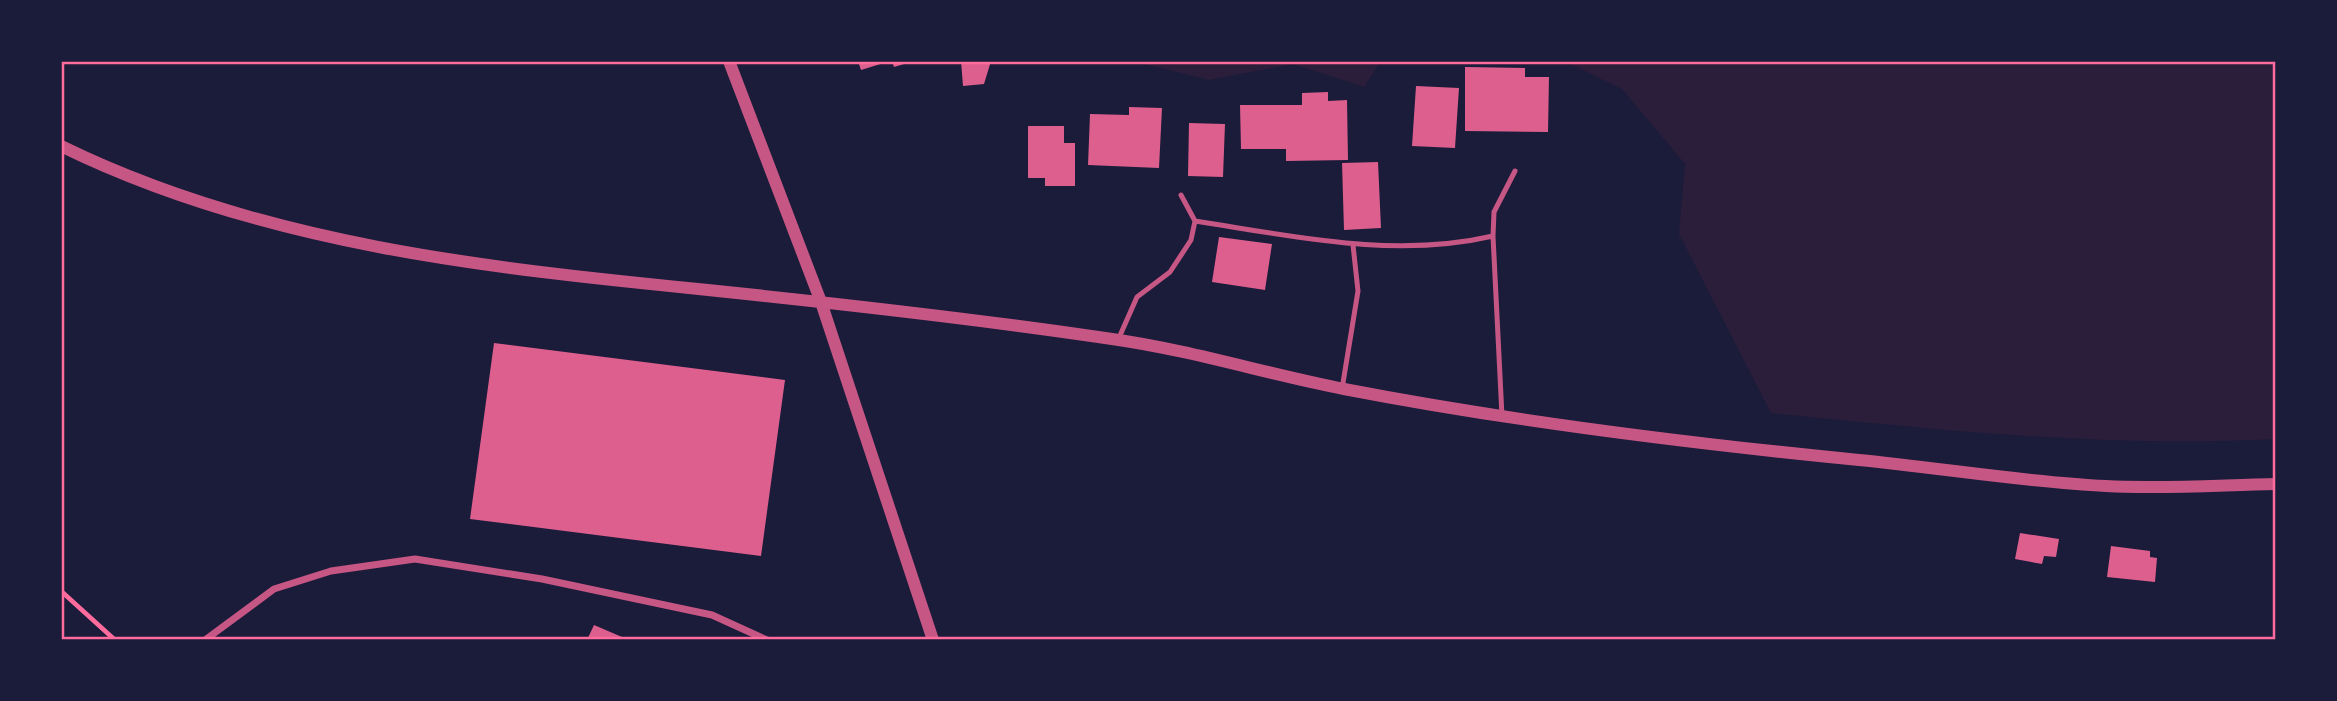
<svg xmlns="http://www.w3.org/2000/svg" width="2337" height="701" font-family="'Archivo Narrow',sans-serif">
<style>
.green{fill:#2a1e3b}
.building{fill:#dd5f8e}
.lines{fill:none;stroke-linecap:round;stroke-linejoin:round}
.path{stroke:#ff6b9d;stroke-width:4.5}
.service{stroke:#c65784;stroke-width:5}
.minor{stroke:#c65784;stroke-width:7}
.tertiary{stroke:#c65784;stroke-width:12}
.neatline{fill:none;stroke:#ff6b9d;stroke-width:2.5}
</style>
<rect width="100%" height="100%" fill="#1b1b3a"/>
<!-- green -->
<path class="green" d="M 1132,61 L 1381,61 L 1364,87 L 1293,64 L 1209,80 Z
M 1564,61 L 2276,61 L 2276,439 C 2107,448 1939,430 1771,413 L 1679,234 L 1685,164 L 1622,89 Z"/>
<!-- building -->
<path class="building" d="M 858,61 L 887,61 L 887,62 L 861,70 Z
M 892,61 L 911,61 L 911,62 L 894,67 Z
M 961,61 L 991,61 L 984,84 L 963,86 Z
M 1465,67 L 1525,68 L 1525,77 L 1549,77 L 1548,132 L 1465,131 Z
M 1416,86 L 1459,88 L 1455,148 L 1412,146 Z
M 1328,92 L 1328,101 L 1347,100 L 1348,160 L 1286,161 L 1286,149 L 1241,149 L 1240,105 L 1302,105 L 1302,93 Z
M 1129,107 L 1162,108 L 1159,168 L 1088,165 L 1090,114 L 1129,115 Z
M 1189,123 L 1225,124 L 1223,177 L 1188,176 Z
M 1028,126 L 1064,126 L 1064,143 L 1075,143 L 1075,186 L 1045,186 L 1045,178 L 1028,178 Z
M 1378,162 L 1381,228 L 1344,230 L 1342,163 Z
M 1219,237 L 1272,244 L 1265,290 L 1212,282 Z
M 494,343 L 785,380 L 761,556 L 470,519 Z
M 2020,533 L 2059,539 L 2056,557 L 2044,556 L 2042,564 L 2015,559 Z
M 2111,546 L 2150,551 L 2150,557 L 2157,558 L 2155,582 L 2107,577 Z
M 594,625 L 629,640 L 587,640 Z"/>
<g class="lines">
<!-- path -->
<path class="path" d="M 61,591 L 115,640"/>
<!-- service -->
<path class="service" d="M 1195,221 C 1293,236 1394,259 1493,236 L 1494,212 L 1515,171
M 1493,236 L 1502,416
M 1118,340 L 1137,297 L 1170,272 L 1191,240 L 1195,221 L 1181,195
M 1342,389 L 1358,291 L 1353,245"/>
<!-- minor -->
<path class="minor" d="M 205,640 L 274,589 L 331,571 L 415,559 L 542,579 L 712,615 L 767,640"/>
<!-- tertiary -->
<path class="tertiary" d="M 729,61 L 821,302 L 933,640
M 61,146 C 263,245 488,268 708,290 C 843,304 978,319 1112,339 C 1190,350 1267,374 1344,389 C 1515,422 1686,443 1859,460 C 1942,468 2023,482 2106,486 C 2162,489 2220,485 2276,484"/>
</g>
<!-- border -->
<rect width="2337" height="701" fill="none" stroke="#1b1b3a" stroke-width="126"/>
<rect x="63" y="63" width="2211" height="575" class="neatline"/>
</svg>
